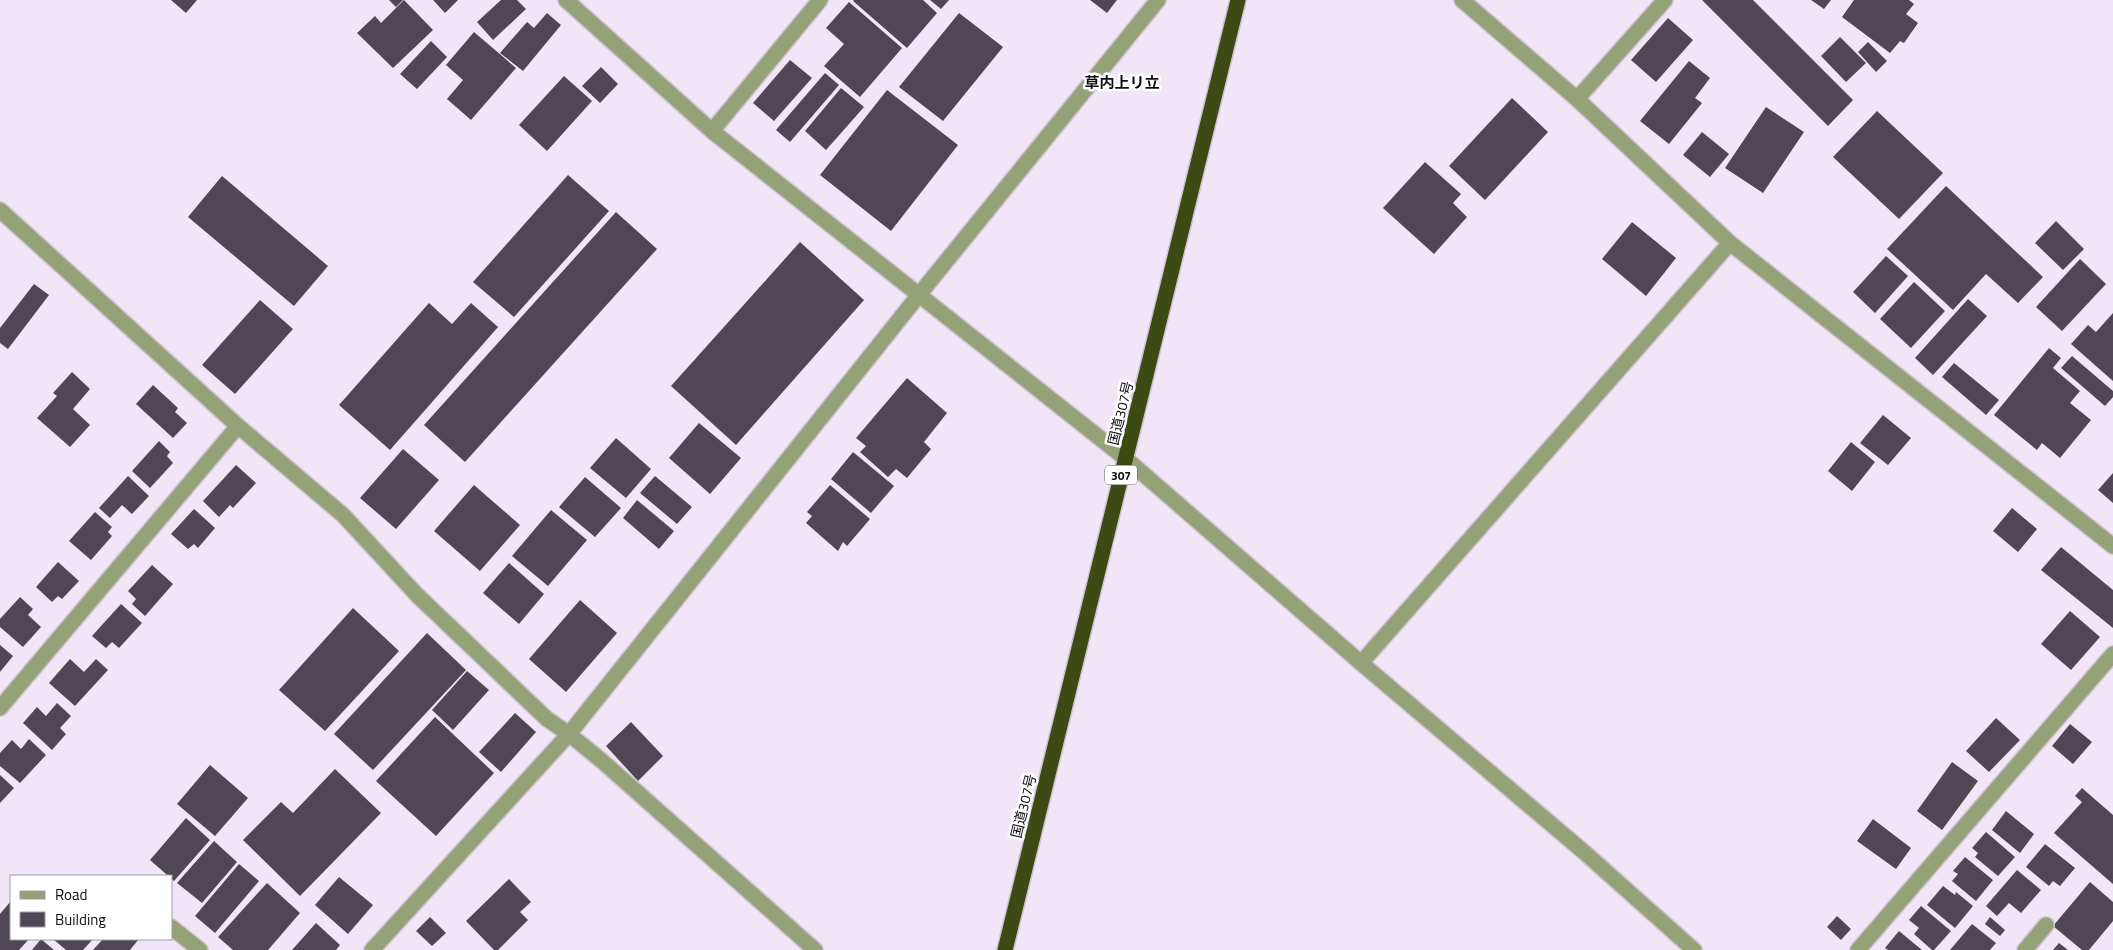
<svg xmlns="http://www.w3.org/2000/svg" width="2113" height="950" font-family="'Titillium Web','Noto Sans JP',sans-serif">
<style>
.building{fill:#504754}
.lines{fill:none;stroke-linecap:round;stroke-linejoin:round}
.minor-casing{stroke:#cdc3d2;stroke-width:18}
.highway-casing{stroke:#cdc3d2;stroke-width:18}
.minor{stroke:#95a278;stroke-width:15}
.highway{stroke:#3d4a13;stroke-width:15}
.labels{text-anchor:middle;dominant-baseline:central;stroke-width:5;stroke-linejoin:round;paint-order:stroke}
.shield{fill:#fff;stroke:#575558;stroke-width:1}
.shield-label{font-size:12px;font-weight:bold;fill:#0f0c11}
.street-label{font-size:14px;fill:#0f0c11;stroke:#fff}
.neighbourhood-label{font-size:15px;font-weight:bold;fill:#0f0c11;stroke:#fff}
</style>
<rect width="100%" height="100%" fill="#f1e6f7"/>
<!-- building -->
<path class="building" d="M 171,0 L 197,0 L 186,13 Z
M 389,0 L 403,0 L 396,7 Z
M 404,0 L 433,30 L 393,68 L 357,33 L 375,16 L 381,23 Z
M 433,0 L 458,0 L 445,13 Z
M 501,0 L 517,0 L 526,9 L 493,40 L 477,22 Z
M 854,0 L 923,0 L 937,13 L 907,48 L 853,1 Z
M 930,0 L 949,0 L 941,9 Z
M 1090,0 L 1117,0 L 1107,13 Z
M 1702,0 L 1753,0 L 1853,100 L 1828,126 Z
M 1811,0 L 1831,0 L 1824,9 Z
M 1854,0 L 1909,0 L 1914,4 L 1906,14 L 1918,23 L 1904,43 L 1900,41 L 1890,53 L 1842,17 Z
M 849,2 L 902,48 L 860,97 L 824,66 L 844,44 L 826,28 Z
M 547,13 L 561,25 L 523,71 L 500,53 L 527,22 L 534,28 Z
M 959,13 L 1003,47 L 943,121 L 899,87 Z
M 1668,18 L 1693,40 L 1656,82 L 1631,60 Z
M 474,32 L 516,68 L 471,120 L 447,99 L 463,80 L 446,65 Z
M 1840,37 L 1866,63 L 1846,82 L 1821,56 Z
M 431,41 L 447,57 L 417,89 L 400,74 Z
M 1868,42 L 1887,61 L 1876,72 L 1858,52 Z
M 790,60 L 812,78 L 774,121 L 753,103 Z
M 1689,61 L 1710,78 L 1695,98 L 1702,103 L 1669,144 L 1640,121 Z
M 601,67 L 618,84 L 600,103 L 582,86 Z
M 825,73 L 839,85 L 790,142 L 776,130 Z
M 564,76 L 592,101 L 547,151 L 519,125 Z
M 841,88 L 864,107 L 826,150 L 805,131 Z
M 887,90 L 958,145 L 891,231 L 820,175 Z
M 1512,98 L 1548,132 L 1485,200 L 1449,166 Z
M 1766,107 L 1804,132 L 1763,193 L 1725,168 Z
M 1877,111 L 1943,173 L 1899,219 L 1833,157 Z
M 1702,132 L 1729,154 L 1710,177 L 1683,155 Z
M 1425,162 L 1461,194 L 1453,203 L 1467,217 L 1434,254 L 1383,208 Z
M 568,175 L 609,211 L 514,317 L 473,282 Z
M 222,176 L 328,266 L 294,306 L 188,217 Z
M 1946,186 L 2043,277 L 2018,303 L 1986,274 L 1953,310 L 1887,249 Z
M 616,212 L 657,249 L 465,462 L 424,425 Z
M 2056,221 L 2084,249 L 2063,270 L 2035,243 Z
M 1632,222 L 1676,258 L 1646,296 L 1602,259 Z
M 800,242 L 864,300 L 736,445 L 671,386 Z
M 1886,256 L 1908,276 L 1875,313 L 1853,292 Z
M 2080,259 L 2106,284 L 2062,331 L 2036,307 Z
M 1914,282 L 1945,311 L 1911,348 L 1880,319 Z
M 34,284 L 49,295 L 8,349 L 0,343 L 0,328 Z
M 1968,299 L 1987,316 L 1933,375 L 1915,358 Z
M 260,300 L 293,329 L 235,394 L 202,365 Z
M 429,303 L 452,324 L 471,303 L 498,327 L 390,450 L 339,405 Z
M 2113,313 L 2113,381 L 2071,344 L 2088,325 L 2096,332 Z
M 2049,348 L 2061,358 L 2053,368 L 2080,391 L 2070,403 L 2091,420 L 2060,458 L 2042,443 L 2037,450 L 1994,415 Z
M 2072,356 L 2113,391 L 2113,397 L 2105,406 L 2061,368 Z
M 1954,363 L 1999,400 L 1986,415 L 1942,377 Z
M 72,372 L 90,389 L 73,409 L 90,425 L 70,447 L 37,418 L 57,396 L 53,393 Z
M 907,378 L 947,413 L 924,442 L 931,449 L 907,478 L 896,469 L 888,477 L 860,452 L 866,446 L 856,438 Z
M 153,385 L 178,408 L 175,412 L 187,423 L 173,438 L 136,404 Z
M 1883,415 L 1911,438 L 1888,465 L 1860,443 Z
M 699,423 L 741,458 L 710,494 L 669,458 Z
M 616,438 L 651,469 L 626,498 L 590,468 Z
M 159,441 L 170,452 L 167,456 L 173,463 L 150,488 L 132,471 Z
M 1851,442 L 1875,462 L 1852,491 L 1828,471 Z
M 403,449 L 439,480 L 396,529 L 360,498 Z
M 853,452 L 894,486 L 871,513 L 831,479 Z
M 236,465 L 256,483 L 233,508 L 230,505 L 219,517 L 203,501 Z
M 2113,473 L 2113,503 L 2098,490 Z
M 128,476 L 149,496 L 132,514 L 122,505 L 110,518 L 99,508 Z
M 655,476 L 692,507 L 677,524 L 640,493 Z
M 585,477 L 621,508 L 595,537 L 559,507 Z
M 474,485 L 520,525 L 480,571 L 434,531 Z
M 830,485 L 870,519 L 847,546 L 843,542 L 838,551 L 806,523 L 812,516 L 807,512 Z
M 637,500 L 674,531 L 659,549 L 623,518 Z
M 2012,508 L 2037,529 L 2018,552 L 1993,531 Z
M 194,509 L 215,528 L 198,548 L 194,544 L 188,549 L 171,534 Z
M 551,510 L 587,540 L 548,586 L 512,556 Z
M 95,512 L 112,527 L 108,532 L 112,536 L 91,560 L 69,541 Z
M 2061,547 L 2113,590 L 2113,628 L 2041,570 Z
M 58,562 L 79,581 L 62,599 L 58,596 L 52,602 L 36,587 Z
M 509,563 L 544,594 L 519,624 L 483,593 Z
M 152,565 L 173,584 L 145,616 L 132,604 L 136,599 L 128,591 Z
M 20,597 L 33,609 L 28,615 L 41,627 L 23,647 L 0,627 L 0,619 Z
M 580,600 L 617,633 L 566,692 L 529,659 Z
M 121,604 L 142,623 L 119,648 L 112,642 L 106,648 L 92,636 Z
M 353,608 L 399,651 L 325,731 L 279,690 Z
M 2070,611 L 2100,637 L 2071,670 L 2041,644 Z
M 427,633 L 466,670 L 373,770 L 334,734 Z
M 0,645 L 13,656 L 0,672 Z
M 70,659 L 84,672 L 96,659 L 108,670 L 75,706 L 49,683 Z
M 467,671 L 489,690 L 453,730 L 432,710 Z
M 57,703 L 71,716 L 60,728 L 66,734 L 52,750 L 23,723 L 37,707 L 46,716 Z
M 515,713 L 536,732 L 501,772 L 479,752 Z
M 435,717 L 494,773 L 436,836 L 376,781 Z
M 1996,718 L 2020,740 L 1989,772 L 1966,751 Z
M 631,722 L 663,756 L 638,781 L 606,746 Z
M 2070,724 L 2092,742 L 2073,764 L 2052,746 Z
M 29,739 L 46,755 L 20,783 L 0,766 L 0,753 L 12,740 L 21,749 Z
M 1952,762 L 1978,781 L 1942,830 L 1917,811 Z
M 210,765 L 248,798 L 215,836 L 177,804 Z
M 335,769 L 381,813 L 300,896 L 243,840 L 281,802 L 293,813 Z
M 0,775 L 14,788 L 0,803 Z
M 2082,788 L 2113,815 L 2113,884 L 2054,833 L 2082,802 L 2075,796 Z
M 2006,811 L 2034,834 L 2020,853 L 1992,830 Z
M 186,818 L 210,840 L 174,881 L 150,860 Z
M 1873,819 L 1911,848 L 1896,869 L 1857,841 Z
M 1986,832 L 2015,857 L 1998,876 L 1975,857 L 1978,853 L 1972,848 Z
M 214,841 L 237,862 L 202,903 L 177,883 Z
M 2045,844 L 2075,868 L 2060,886 L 2053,881 L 2049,886 L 2026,867 Z
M 1965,857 L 1993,880 L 1976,901 L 1952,881 L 1958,874 L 1953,871 Z
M 239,864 L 259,881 L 215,933 L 195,916 Z
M 2017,870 L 2041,890 L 2021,913 L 2009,903 L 1997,916 L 1986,906 Z
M 339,877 L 373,905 L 348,934 L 315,905 Z
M 509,879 L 531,902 L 520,912 L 528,920 L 498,950 L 494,950 L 466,921 Z
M 2090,882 L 2113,902 L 2113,921 L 2089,950 L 2082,950 L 2053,926 Z
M 267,883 L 300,913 L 268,950 L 233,950 L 218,937 Z
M 1943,886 L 1955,895 L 1956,892 L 1973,906 L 1955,928 L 1927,905 Z
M 11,901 L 11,939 L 29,939 L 19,950 L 0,950 L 0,914 Z
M 1921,906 L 1951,931 L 1934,950 L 1932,950 L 1914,934 L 1919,928 L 1909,920 Z
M 1837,916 L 1851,929 L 1841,940 L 1827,927 Z
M 430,917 L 446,933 L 432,946 L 416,931 Z
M 1990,917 L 2005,930 L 2000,936 L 1985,924 Z
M 316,923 L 340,945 L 336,950 L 292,950 Z
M 1972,924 L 1996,943 L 1990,950 L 1950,950 Z
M 1899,931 L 1922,950 L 1888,950 L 1885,948 Z
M 41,939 L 54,950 L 32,950 Z
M 53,939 L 93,939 L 83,950 L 66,950 Z
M 103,939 L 139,939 L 130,950 L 93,950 Z
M 2059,943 L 2068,950 L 2053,950 Z"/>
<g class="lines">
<!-- minor casing -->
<g class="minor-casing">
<path id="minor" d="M 566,0 L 712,131 L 1125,458 L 1361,663 L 1584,852 L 1694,950
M 1462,0 L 1577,99 L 1730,243 L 2113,546
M 1577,99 L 1665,0
M 712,131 L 820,0
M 0,210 L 238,426 L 343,515 L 417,595 L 547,719 L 569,734 L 602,761 L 815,950
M 1361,663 L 1730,243
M 0,708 L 238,426
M 171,927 L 200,950
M 372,950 L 569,734 L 918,296 L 1158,0
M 1858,950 L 2113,654
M 2025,950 L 2046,925"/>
</g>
<!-- highway casing -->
<g class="highway-casing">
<path id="highway" d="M 1005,950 L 1238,0"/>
</g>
<!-- minor -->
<use href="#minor" class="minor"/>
<!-- highway -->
<use href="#highway" class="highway"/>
</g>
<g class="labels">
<!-- shield labels -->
<rect class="shield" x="1105" y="465.5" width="32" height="19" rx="4"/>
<g class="shield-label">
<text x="1121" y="475">307</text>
</g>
<!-- street labels -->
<g class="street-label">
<text transform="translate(1120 413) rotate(-76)">国道307号</text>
<text transform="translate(1023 806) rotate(-76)">国道307号</text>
</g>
<!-- neighbourhood labels -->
<g class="neighbourhood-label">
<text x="1122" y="82">草内上リ立</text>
</g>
</g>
<!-- legend -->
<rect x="10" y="875" width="162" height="65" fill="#ffffff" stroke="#9f9ea0"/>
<rect x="20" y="891" width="25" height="8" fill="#95a278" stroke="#9f9ea0"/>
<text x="55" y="900" font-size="15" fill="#0f0c11">Road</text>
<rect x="20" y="912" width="25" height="15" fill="#504754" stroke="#9f9ea0"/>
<text x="55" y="925" font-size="15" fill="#0f0c11">Building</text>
</svg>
